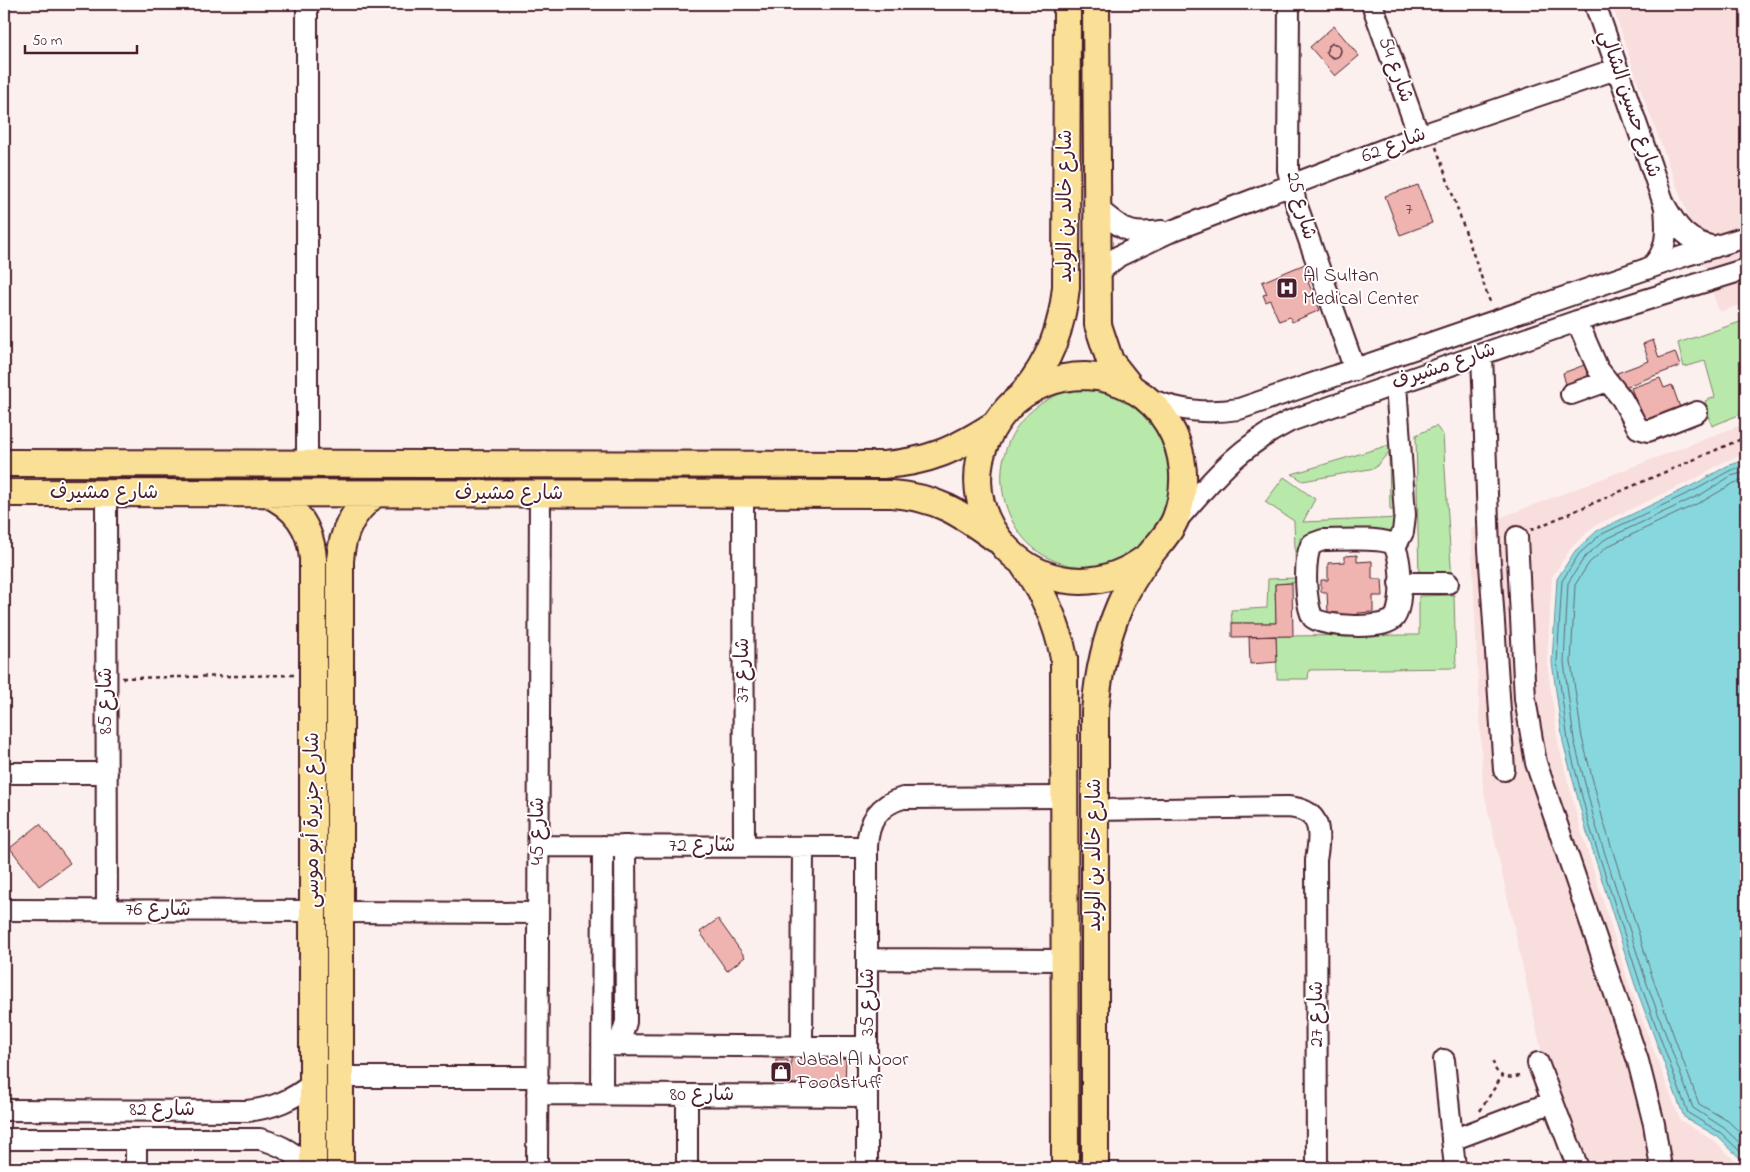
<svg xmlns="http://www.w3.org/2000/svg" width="1750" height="1172" font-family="'Indie Flower','Playpen Sans Arabic',sans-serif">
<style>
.built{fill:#f8dedc}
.green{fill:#b8e9aa;stroke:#81846a}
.water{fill:#87d8de;stroke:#6f8e96}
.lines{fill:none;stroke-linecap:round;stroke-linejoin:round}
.shore{stroke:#626973;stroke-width:1}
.building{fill:#f0b4b0;stroke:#4a1f2b;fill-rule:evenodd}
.minor-casing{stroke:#4a1f2b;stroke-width:24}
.major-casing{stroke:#4a1f2b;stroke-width:30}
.path{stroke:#4a1f2b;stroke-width:2.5;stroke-dasharray:4 4;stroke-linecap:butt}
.minor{stroke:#fff;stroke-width:20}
.major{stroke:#fadf96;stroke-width:26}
.labels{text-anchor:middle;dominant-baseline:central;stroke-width:4;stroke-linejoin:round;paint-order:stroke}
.number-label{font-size:18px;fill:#74444c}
.street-label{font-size:20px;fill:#4a1f2b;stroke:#fff}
.poi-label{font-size:20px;fill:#4a1f2b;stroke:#fff;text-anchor:start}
</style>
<rect width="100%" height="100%" fill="#fcf0ef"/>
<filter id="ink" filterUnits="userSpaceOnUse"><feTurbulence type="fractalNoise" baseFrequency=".02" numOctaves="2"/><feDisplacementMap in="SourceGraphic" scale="10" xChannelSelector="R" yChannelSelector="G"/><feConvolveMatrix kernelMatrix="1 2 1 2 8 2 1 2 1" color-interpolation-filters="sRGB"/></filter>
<g filter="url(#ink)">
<!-- built -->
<path class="built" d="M 1612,4 L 1746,4 L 1746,303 L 1719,312 L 1685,208 L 1638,83 Z
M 1746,423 L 1746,454 L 1725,461 L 1695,479 L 1594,526 L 1571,548 L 1552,577 L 1547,663 L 1558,743 L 1580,827 L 1630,987 L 1680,1120 L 1714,1141 L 1743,1168 L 1585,1168 L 1543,1058 L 1483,788 L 1471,529 Z"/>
<!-- green -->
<path class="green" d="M 1746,320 L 1746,412 L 1712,426 L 1705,401 L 1715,397 L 1705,361 L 1684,367 L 1678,343 Z
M 1079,388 L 1094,388 L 1137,400 L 1180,463 C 1176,475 1161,533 1156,539 C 1143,553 1124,560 1106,564 C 996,589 952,417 1079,388 Z
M 1436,426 L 1443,435 L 1452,582 L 1419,579 L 1416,435 Z
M 1396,443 L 1399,510 L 1390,510 L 1389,452 L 1375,468 L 1303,481 L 1292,474 Z
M 1284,477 L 1315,499 L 1303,522 L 1400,518 L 1399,536 L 1300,538 L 1301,582 L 1275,584 L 1276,623 L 1232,623 L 1231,610 L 1267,608 L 1268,579 L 1296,578 L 1294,521 L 1265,502 Z
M 1454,595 L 1456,668 L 1309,670 L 1308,679 L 1277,679 L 1276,636 L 1419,635 L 1419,596 Z"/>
<!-- water -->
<path class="water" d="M 1746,460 L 1746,1164 L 1718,1137 L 1684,1117 L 1635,985 L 1585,826 L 1563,742 L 1552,662 L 1557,579 L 1575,551 L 1597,531 L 1697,483 L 1727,466 Z"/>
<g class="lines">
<!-- shore -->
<path class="shore" d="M 1746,465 L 1729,471 L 1699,488 L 1600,535 L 1579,554 L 1562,581 L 1557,662 L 1568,741 L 1589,824 L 1640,983 L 1688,1113 L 1721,1133 L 1746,1157
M 1746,472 L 1731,476 L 1702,494 L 1604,540 L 1584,558 L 1568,583 L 1564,662 L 1574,740 L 1595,823 L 1646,981 L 1693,1108 L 1724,1128 L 1746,1149
M 1746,480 L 1734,483 L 1705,500 L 1608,546 L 1589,563 L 1575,585 L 1571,662 L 1582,738 L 1603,820 L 1653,979 L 1699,1104 L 1728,1121 L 1746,1138"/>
</g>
<!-- building -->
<path class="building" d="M 1334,26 L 1359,56 L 1335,76 L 1310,47 ZM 1332,43 L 1339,45 L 1341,50 L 1339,56 L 1334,58 L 1326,53 L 1328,46 Z
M1327 51a7 7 0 1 1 14 0a7 7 0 1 1-14 0Z
M 1418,185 L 1432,223 L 1400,235 L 1385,196 Z
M 1305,264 L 1312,280 L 1308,282 L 1320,310 L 1292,322 L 1290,317 L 1279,321 L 1270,300 L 1266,302 L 1263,295 L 1267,294 L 1262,282 Z
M 1653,340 L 1659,358 L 1675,352 L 1680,366 L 1622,388 L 1617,373 L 1649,361 L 1643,344 Z
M 1587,364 L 1592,375 L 1566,385 L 1563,373 Z
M 1660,378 L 1664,388 L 1672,385 L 1683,416 L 1644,422 L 1631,388 Z
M 1357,555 L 1357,562 L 1372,561 L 1372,579 L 1382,579 L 1383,596 L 1373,596 L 1373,612 L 1358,613 L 1358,619 L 1339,619 L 1338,613 L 1328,613 L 1327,592 L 1321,592 L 1321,580 L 1328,580 L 1328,563 L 1345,562 L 1345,556 Z
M 1292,583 L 1293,636 L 1232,637 L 1232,623 L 1276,623 L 1275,584 Z
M 1276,636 L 1277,662 L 1250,664 L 1249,637 Z
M 40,824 L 70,863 L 39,886 L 10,848 Z
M 718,919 L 745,957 L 727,971 L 700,932 Z
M 791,1057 L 846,1057 L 845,1085 L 791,1084 Z
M 776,1060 L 788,1060 L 788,1077 L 775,1077 Z"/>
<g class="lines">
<!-- minor casing -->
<g class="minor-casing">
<path id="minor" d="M 1289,4 L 1288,170 L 1296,203 L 1355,370
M 1372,4 L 1419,136
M 1595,4 L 1664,204 C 1677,227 1687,242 1715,247
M 1098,209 C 1125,230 1127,236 1162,231
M 1651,267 C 1668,251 1667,231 1665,208
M 1099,272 L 1119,256 L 1174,230 L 1419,136 L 1616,69
M 1577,321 L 1598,369 L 1622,399 L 1638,428 L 1648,431 L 1697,412
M 1482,354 L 1489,549 L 1504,770
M 1571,394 L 1607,381
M 1149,399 C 1180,411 1206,414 1239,409 L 1684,256 L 1746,237
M 307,464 L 307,4
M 106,493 L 107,909
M 743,494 L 744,846
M 1176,521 C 1214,478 1237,448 1290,421 L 1577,321 L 1746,269
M 1517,537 L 1525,699 L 1536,763 L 1638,1061 L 1654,1124 L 1661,1168
M 1323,540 C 1338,540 1381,537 1392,544 C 1403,552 1403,609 1394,618 C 1384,630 1325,627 1313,618 C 1305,605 1303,556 1312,544 Z
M 1395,547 L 1403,532 L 1405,515 L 1396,384
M 1399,583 L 1448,583
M 4,773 L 107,773
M 1095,810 L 1288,807 C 1322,810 1321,832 1316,860 L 1317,1168
M 538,846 L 867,847
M 4,910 L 313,911
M 340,912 L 537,913
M 868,959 L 1065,960
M 602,1045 L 867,1047
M 619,1045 L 626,1022 L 625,846
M 802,1047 L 803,847
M 1444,1060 L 1455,1168
M 1538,1063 L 1578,1168
M 340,1077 L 538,1077
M 537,1094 L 867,1096
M 602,1094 L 603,846
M 687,1095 L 687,1168
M 4,1110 L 247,1111 C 273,1108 293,1100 313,1083
M 4,1139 L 260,1139 C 279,1144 296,1152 307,1168
M 1452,1140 L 1553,1102
M 136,1168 L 136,1139
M 537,1168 L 540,494
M 867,1168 L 867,847 C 868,822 878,805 903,798 L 1066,797"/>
</g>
<!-- major casing -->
<g class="major-casing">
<path id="major" d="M 1096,4 L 1098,325 L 1110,361 L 1133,390
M 1024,392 C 1050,361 1062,328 1066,287 L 1067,4
M 4,463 L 883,465 C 929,462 956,449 994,425
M 4,493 L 891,494 C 937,497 960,513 996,539
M 266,493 C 295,506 311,527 313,559 L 313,1168
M 1023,564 C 1044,594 1057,622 1064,658 L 1065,1168
M 340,1168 L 340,561 C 342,532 352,512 375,494
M 1095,1168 L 1095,712 C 1098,675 1105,640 1120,605 C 1127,588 1138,571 1149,556 C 1158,544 1169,534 1175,520 C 1202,453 1159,378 1085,376 C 1057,376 1027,387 1008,408 C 920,503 1044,638 1150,555"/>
</g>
<!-- path -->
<path class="path" d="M 1436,147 L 1491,305
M 1531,530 L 1746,437
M 122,678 L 294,675
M 1493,1061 C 1495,1076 1506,1080 1519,1076
M 1480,1111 L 1502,1076"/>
<!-- minor -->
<use href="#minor" class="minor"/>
<!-- major -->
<use href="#major" class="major"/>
</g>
</g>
<!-- icons -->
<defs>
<g id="hospital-square" transform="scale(1.125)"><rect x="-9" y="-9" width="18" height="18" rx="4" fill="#4a1f2b" stroke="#fff"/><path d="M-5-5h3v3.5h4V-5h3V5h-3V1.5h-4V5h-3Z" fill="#fff"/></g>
<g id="shop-square" transform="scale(1.125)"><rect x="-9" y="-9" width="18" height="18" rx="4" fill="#4a1f2b" stroke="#fff"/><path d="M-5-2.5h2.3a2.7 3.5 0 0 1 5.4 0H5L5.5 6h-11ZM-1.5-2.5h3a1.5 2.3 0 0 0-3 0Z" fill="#fff"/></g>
</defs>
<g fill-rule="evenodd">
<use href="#hospital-square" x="1287" y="288"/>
<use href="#shop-square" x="781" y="1072"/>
</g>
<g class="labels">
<!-- number labels -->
<g class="number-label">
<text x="1409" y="210">7</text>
</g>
<!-- street labels -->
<g class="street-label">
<text transform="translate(1395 70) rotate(70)">شارع 54</text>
<text transform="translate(1629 104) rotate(71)">شارع حسين الشالي</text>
<text transform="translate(1394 146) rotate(-21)">شارع 62</text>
<text transform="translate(1066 206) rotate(-90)">شارع خالد بن الوليد</text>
<text transform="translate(1300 206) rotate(75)">شارع 25</text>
<text transform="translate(1444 367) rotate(-19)">شارع مشيرف</text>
<text x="104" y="493">شارع مشيرف</text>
<text x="509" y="494">شارع مشيرف</text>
<text transform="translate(743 670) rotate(-90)">شارع 37</text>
<text transform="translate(106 701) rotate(-90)">شارع 85</text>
<text transform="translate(313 820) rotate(-90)">شارع جزيرة أبو موسى</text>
<text transform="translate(538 831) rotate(-90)">شارع 45</text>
<text x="702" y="846">شارع 72</text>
<text transform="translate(1095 855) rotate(-90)">شارع خالد بن الوليد</text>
<text x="158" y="910">شارع 76</text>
<text transform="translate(868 1002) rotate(-90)">شارع 35</text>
<text transform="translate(1317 1014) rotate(-90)">شارع 27</text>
<text x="702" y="1095">شارع 80</text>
<text x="162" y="1110">شارع 82</text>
</g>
<!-- poi labels -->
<g class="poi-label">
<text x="1303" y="276">Al Sultan<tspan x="1303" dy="23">Medical Center</tspan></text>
<text x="797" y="1060">Jabal Al Noor<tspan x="797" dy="23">Foodstuff</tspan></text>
</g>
</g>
<!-- margin -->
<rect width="1750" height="1172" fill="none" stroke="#fff" stroke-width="20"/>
<rect x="10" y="10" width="1730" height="1152" fill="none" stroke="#4a1f2b" stroke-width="2" filter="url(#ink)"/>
<!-- scale -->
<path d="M25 45v8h112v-8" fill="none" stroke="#4a1f2b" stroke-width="2.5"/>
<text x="32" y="45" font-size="15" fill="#4a1f2b" stroke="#ffffff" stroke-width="4" paint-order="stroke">50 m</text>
</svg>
